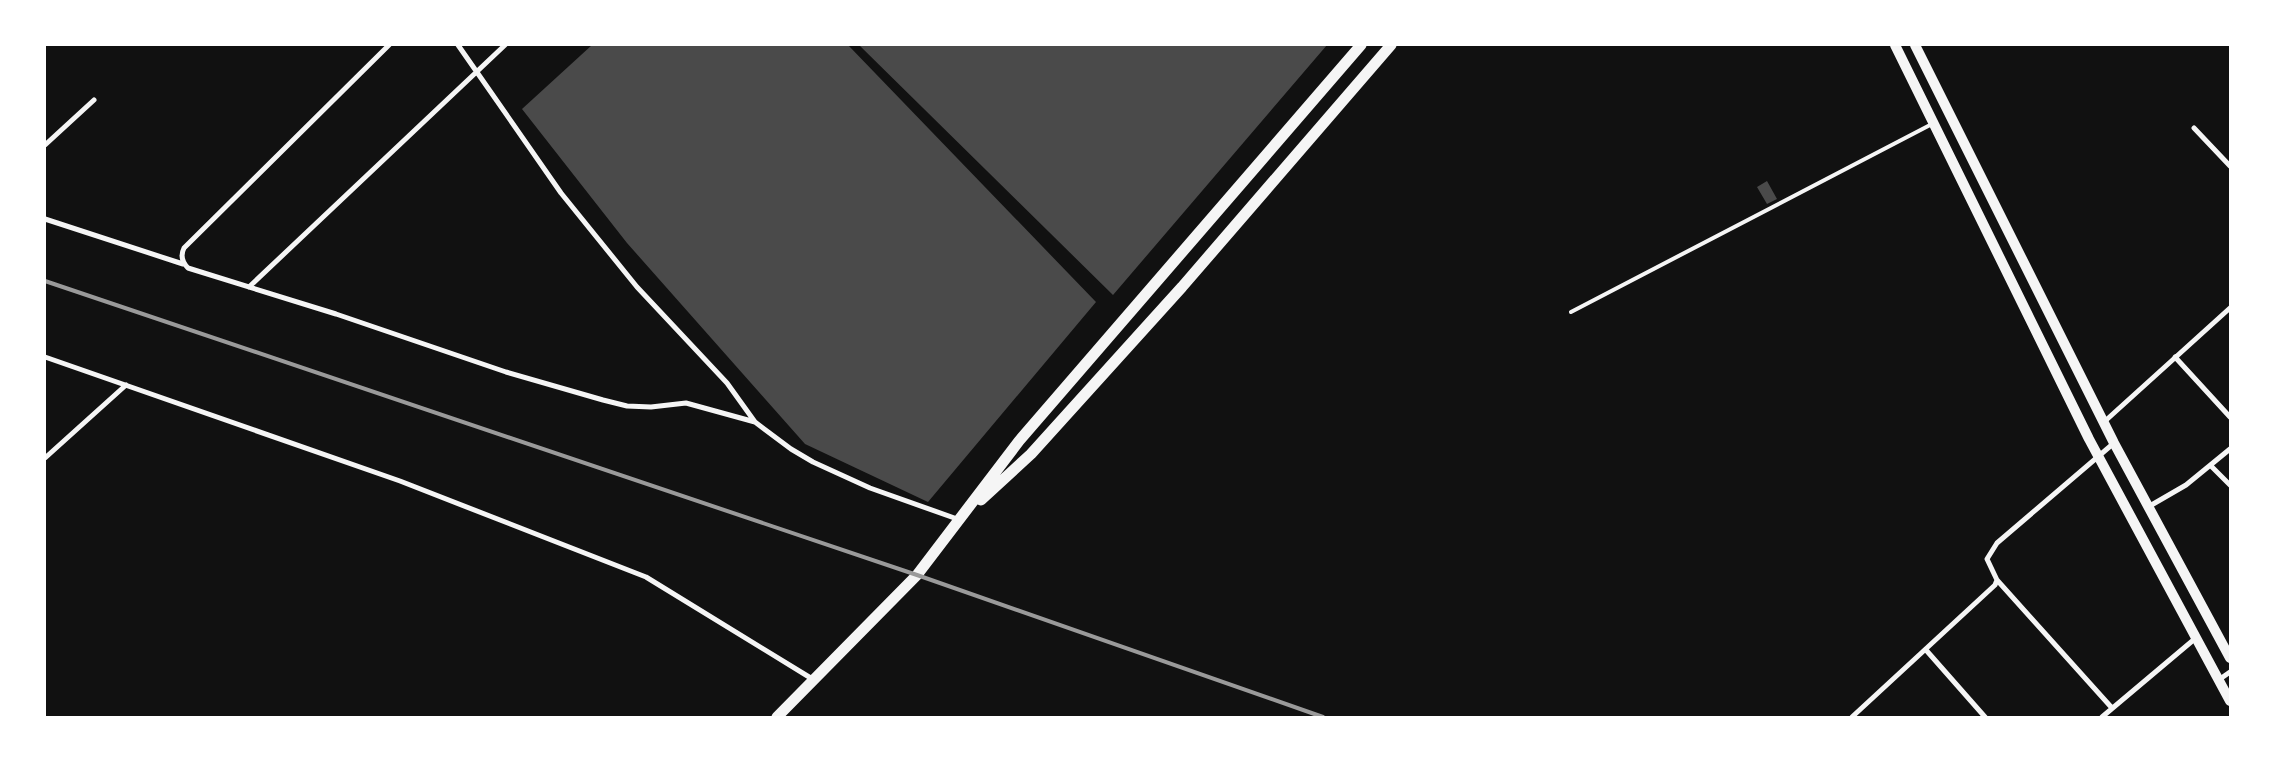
<svg xmlns="http://www.w3.org/2000/svg" width="2275" height="762" font-family="'Public Sans',sans-serif">
<style>
.building{fill:#4a4a4a}
.lines{fill:none;stroke-linecap:round;stroke-linejoin:round}
.service{stroke:#f5f5f5;stroke-width:4}
.minor{stroke:#f5f5f5;stroke-width:5}
.secondary{stroke:#f5f5f5;stroke-width:10}
.primary{stroke:#f5f5f5;stroke-width:11}
.rail{stroke:#9a9a9a;stroke-width:4}
</style>
<rect width="100%" height="100%" fill="#111"/>
<!-- building -->
<path class="building" d="M 592,45 L 848,45 L 1096,302 L 928,502 L 805,444 L 627,243 L 522,109 Z
M 859,45 L 1327,45 L 1113,295 Z
M 1767,181 L 1777,199 L 1767,204 L 1757,187 Z"/>
<g class="lines">
<!-- service -->
<path class="service" d="M 1571,312 L 1932,124"/>
<!-- minor -->
<path class="minor" d="M 389,45 L 184,248 C 180,256 182,262 188,268 L 336,314 L 506,372 L 603,400 L 627,406 L 651,407 L 686,403 L 755,422
M 458,45 L 561,193 L 637,287 L 727,383 L 755,422 L 791,449 L 813,462 L 870,488 L 960,520
M 2194,128 L 2230,166
M 45,145 L 94,100
M 45,219 L 183,264
M 249,287 L 505,45
M 45,357 L 400,481 L 646,577 L 814,680
M 2175,357 L 2230,417
M 2104,422 L 2230,308
M 45,458 L 126,385
M 2211,466 L 2230,485
M 2148,507 L 2186,485 L 2230,449
M 1997,580 L 2112,708
M 1926,650 L 1985,717
M 2220,679 L 2230,672
M 1852,717 L 1995,585 L 1997,580 L 1987,559 L 1997,543 L 2114,443
M 2102,717 L 2197,637"/>
<!-- secondary -->
<path class="secondary" d="M 1895,45 L 2089,439 L 2230,701
M 1915,45 L 2114,443 L 2230,658"/>
<!-- primary -->
<path class="primary" d="M 981,500 L 1031,454 L 1182,287 L 1391,45
M 777,717 L 917,575 L 1019,441 L 1361,45"/>
<!-- rail -->
<path class="rail" d="M 45,281 L 917,575 L 1323,717"/>
</g>
<!-- border -->
<rect width="2275" height="762" fill="none" stroke="#ffffff" stroke-width="92"/>
</svg>
